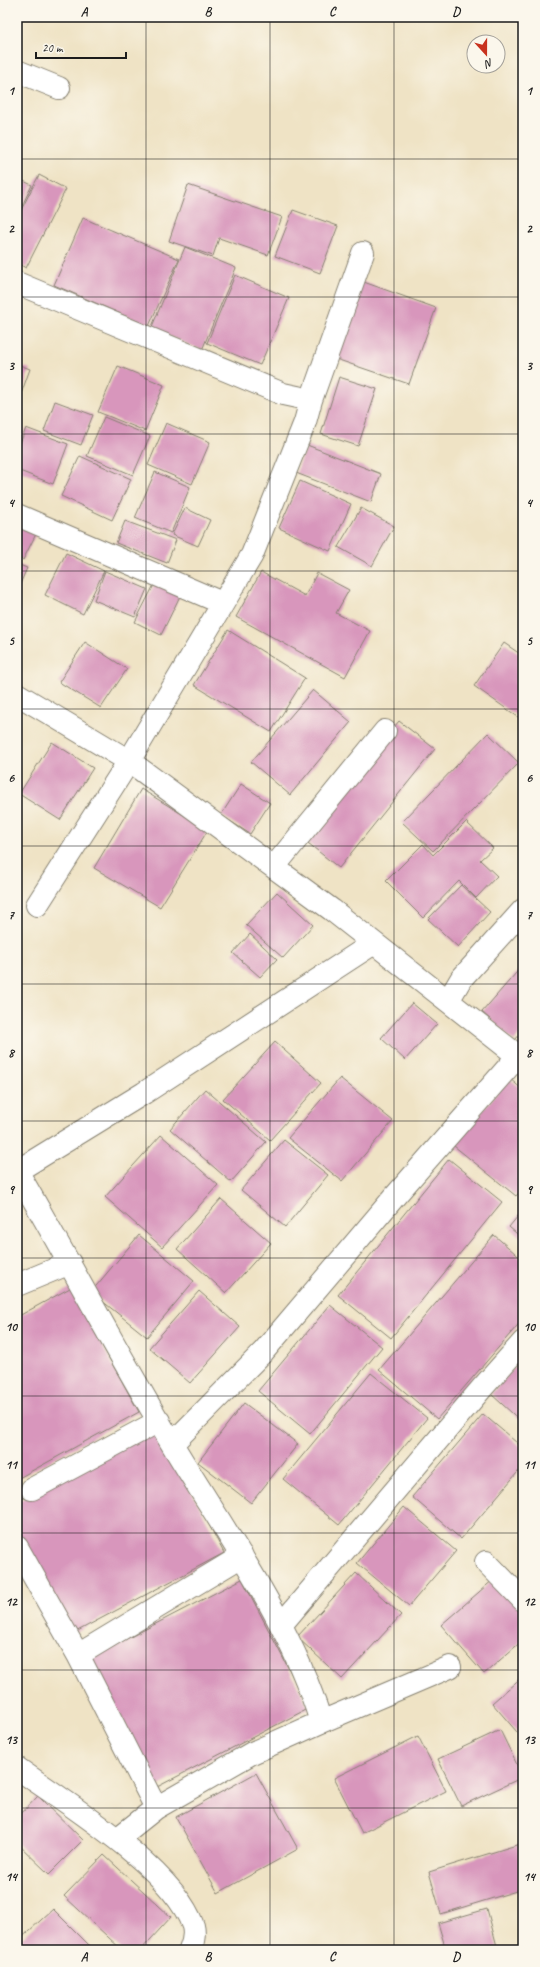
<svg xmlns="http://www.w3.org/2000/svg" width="540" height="1967" font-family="Caveat,sans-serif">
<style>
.building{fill:#d896bc}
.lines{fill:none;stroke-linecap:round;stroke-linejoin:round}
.street-casing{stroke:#868070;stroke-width:24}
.street{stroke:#fff;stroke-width:22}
.grid{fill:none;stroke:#1c1c1c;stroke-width:1;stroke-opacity:0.55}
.neatline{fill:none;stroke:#1c1c1c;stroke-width:1.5}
.grid-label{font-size:13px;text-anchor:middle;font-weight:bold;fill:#1c1c1c}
</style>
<rect width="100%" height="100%" fill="#fbf7ec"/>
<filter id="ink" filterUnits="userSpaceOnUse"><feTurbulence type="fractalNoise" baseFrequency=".025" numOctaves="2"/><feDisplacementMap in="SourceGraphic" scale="8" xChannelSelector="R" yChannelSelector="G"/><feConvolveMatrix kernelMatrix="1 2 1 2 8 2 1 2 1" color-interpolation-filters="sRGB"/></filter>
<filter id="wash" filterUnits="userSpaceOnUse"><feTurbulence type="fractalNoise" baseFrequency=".012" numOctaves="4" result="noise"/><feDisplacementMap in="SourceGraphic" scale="16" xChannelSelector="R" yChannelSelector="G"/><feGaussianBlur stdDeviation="0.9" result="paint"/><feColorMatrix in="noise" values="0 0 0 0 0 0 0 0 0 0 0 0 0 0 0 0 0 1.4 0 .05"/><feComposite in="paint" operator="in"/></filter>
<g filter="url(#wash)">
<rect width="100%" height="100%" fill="#efe3c5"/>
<g id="blocks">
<!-- building -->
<path class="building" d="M 39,175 L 66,189 L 26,268 L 17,263 L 17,218 Z
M 17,178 L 32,185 L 17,216 Z
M 188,185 L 282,217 L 268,255 L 219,238 L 213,256 L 169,241 Z
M 293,210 L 338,226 L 320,273 L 275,256 Z
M 83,218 L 179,259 L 149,326 L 54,285 Z
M 185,247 L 236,268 L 202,350 L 151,329 Z
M 235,275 L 289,298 L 260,365 L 207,343 Z
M 361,281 L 436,308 L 409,384 L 333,358 Z
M 17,364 L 30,369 L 17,405 Z
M 118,366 L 164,385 L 145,431 L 98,412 Z
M 339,377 L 377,389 L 358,446 L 321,434 Z
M 55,401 L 93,415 L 81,445 L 44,431 Z
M 104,417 L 150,436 L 133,475 L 87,456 Z
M 166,423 L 210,442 L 192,484 L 148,465 Z
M 26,428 L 68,444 L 53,484 L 17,470 L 17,451 Z
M 307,445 L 381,474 L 371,502 L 296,473 Z
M 80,456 L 131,479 L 112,520 L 61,496 Z
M 155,472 L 190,487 L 171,533 L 135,518 Z
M 300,481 L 351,504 L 330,551 L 279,528 Z
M 185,508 L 210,520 L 198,546 L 172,535 Z
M 361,508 L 394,526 L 372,566 L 338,547 Z
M 125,521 L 176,540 L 167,563 L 116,543 Z
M 17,522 L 37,532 L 23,560 L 17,557 Z
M 66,553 L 104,571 L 83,614 L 45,595 Z
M 17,564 L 27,568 L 17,591 Z
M 105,571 L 147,589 L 135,617 L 94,600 Z
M 261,572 L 305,596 L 317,573 L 349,590 L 336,613 L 370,631 L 345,677 L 236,617 Z
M 155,583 L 180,596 L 161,635 L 135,622 Z
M 228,630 L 305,678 L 271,732 L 194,685 Z
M 85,642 L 127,669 L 101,708 L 59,682 Z
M 504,643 L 523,656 L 523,716 L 521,719 L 474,686 Z
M 313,690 L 351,722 L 290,795 L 251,762 Z
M 399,721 L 435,749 L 339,868 L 303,839 Z
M 488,733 L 519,763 L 433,851 L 402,822 Z
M 52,742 L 93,768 L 60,820 L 19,794 Z
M 241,784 L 270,803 L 250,834 L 221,815 Z
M 141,789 L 208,830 L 160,907 L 94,868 Z
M 466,822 L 493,848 L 480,860 L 497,876 L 476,898 L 459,881 L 423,918 L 386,881 L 423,844 L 433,855 Z
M 461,885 L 490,912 L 458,947 L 428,919 Z
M 277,892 L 313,925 L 283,958 L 246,925 Z
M 250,934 L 277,959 L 260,977 L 233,953 Z
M 523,965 L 523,1031 L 514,1041 L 482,1012 Z
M 412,1003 L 437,1024 L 405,1060 L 381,1038 Z
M 275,1042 L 321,1083 L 270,1140 L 223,1099 Z
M 340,1078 L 393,1121 L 342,1181 L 288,1138 Z
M 509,1078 L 523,1090 L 523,1188 L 516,1196 L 454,1146 Z
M 205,1089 L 266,1142 L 231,1182 L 170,1129 Z
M 161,1135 L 218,1185 L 162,1247 L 105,1197 Z
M 284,1140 L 328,1175 L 285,1227 L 241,1190 Z
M 449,1159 L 502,1202 L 391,1338 L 338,1295 Z
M 221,1199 L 271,1243 L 226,1293 L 177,1249 Z
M 523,1210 L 523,1239 L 509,1227 Z
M 139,1235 L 194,1281 L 147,1337 L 91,1292 Z
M 494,1235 L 523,1260 L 523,1319 L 437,1419 L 379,1370 Z
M 70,1288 L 139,1412 L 17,1479 L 17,1317 Z
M 199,1291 L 240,1327 L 190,1383 L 149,1348 Z
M 330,1305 L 382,1347 L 310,1434 L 258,1391 Z
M 523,1358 L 523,1423 L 491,1394 Z
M 371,1373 L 427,1418 L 339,1525 L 283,1479 Z
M 244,1403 L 298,1444 L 251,1503 L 198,1462 Z
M 483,1414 L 523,1448 L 523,1466 L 461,1539 L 412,1497 Z
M 157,1427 L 224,1553 L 70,1635 L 17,1536 L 17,1502 Z
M 404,1507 L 456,1551 L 409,1606 L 357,1563 Z
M 356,1573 L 401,1615 L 342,1679 L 297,1637 Z
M 242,1579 L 309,1708 L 157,1787 L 90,1658 Z
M 494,1579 L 523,1613 L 523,1640 L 484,1674 L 441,1625 Z
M 523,1676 L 523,1739 L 492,1703 Z
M 500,1730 L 523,1777 L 461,1806 L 438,1759 Z
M 418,1736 L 446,1791 L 362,1833 L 334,1778 Z
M 256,1773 L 298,1849 L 218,1893 L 176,1817 Z
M 38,1796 L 83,1840 L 49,1874 L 17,1843 L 17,1818 Z
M 523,1843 L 523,1889 L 441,1914 L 429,1872 Z
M 104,1855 L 171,1917 L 141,1950 L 122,1950 L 64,1896 Z
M 53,1909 L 94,1950 L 17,1950 L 17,1942 Z
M 487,1909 L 498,1950 L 446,1950 L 438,1923 Z"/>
</g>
</g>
<g filter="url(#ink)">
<use href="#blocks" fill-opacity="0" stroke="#868070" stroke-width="1"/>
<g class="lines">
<!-- street casing -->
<g class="street-casing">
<path id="street" d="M 17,71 L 59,88
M 17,283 L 283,394 L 311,400 L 305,422 L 252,555 L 129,761 L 37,905
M 311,400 L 363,253
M 17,515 L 222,603
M 17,694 L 129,761 L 332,910 L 523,1060
M 274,867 L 385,731
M 448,1001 L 461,979 L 523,910
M 17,1171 C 69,1261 118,1354 172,1444 C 226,1534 290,1620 321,1722 L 252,1753 L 156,1808 L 117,1839
M 17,1171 L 144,1093 L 374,943
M 17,1285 L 70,1263
M 172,1444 L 263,1352 L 396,1195 L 518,1056
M 32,1489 L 159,1421
M 17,1547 L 78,1655 L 156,1808
M 486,1562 L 523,1600
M 281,1625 L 482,1388 L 523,1342
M 78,1655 L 242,1556
M 321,1722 L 450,1667
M 17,1768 C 66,1803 174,1869 193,1926 C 195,1934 193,1943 190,1950"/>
</g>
<!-- street -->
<use href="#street" class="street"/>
</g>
</g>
<!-- grid -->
<path class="grid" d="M 146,17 L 146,1950M 270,17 L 270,1950M 394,17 L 394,1950M 17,159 L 523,159M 17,297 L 523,297M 17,434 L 523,434M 17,571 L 523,571M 17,709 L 523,709M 17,846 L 523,846M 17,984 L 523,984M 17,1121 L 523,1121M 17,1258 L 523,1258M 17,1396 L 523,1396M 17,1533 L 523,1533M 17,1670 L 523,1670M 17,1808 L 523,1808"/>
<!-- margin -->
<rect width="540" height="1967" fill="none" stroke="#fbf7ec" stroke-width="44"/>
<!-- north arrow -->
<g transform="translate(486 54) rotate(159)"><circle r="19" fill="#fbf7ec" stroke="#a29f99"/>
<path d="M0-3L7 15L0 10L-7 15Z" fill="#c8321e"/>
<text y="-6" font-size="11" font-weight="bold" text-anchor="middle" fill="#1c1c1c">N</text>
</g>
<!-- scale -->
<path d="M36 52v6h90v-6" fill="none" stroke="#1c1c1c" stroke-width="2"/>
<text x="42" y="52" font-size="12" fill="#1c1c1c" stroke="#fbf7ec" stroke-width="3" paint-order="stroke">20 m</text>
<rect x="22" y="22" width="496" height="1923" class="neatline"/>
<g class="grid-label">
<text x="84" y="16">A</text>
<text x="208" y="16">B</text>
<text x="332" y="16">C</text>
<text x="456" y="16">D</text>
<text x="11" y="95">1</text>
<text x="529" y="95">1</text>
<text x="11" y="233">2</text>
<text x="529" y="233">2</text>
<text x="11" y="370">3</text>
<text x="529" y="370">3</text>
<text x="11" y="507">4</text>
<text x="529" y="507">4</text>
<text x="11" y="645">5</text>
<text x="529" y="645">5</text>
<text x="11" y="782">6</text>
<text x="529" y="782">6</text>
<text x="11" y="919">7</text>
<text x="529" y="919">7</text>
<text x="11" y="1057">8</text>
<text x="529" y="1057">8</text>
<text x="11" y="1194">9</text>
<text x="529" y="1194">9</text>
<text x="11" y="1331">10</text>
<text x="529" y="1331">10</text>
<text x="11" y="1469">11</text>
<text x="529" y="1469">11</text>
<text x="11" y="1606">12</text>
<text x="529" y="1606">12</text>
<text x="11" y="1744">13</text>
<text x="529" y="1744">13</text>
<text x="11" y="1881">14</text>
<text x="529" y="1881">14</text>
<text x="84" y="1961">A</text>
<text x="208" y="1961">B</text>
<text x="332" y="1961">C</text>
<text x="456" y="1961">D</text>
</g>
</svg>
